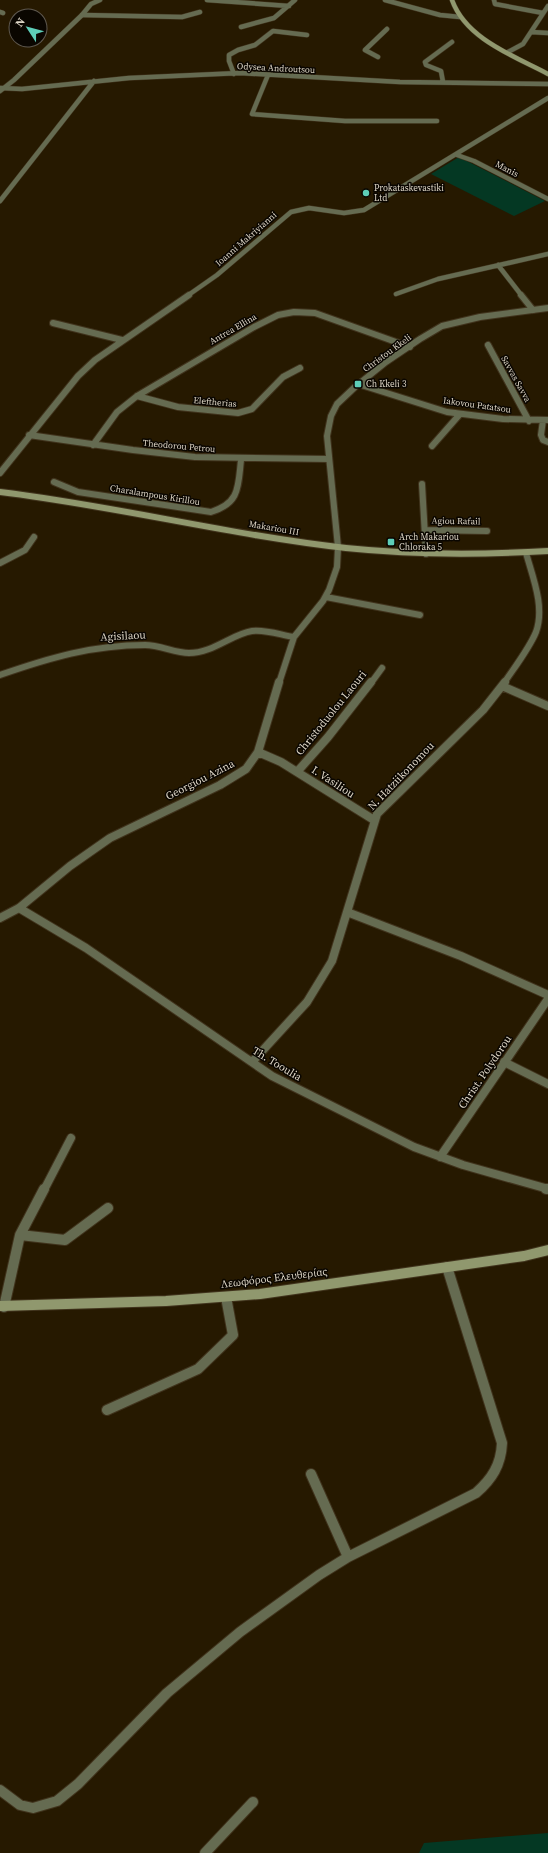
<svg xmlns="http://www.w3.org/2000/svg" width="548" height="1853" font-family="'Source Serif 4',serif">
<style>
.green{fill:#043823}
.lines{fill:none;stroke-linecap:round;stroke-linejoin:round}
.minor-far3-casing{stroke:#40331c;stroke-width:5.5}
.minor-far2-casing{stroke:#40331c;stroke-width:8}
.minor-far1-casing{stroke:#40331c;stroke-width:10}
.minor-casing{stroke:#40331c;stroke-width:12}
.tertiary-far1-casing{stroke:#40331c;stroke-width:5.5}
.tertiary-casing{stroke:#40331c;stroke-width:8}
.secondary-far2-casing{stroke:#40331c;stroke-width:5.5}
.secondary-far1-casing{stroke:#40331c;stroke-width:8}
.secondary-casing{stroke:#40331c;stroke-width:12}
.minor-far3{stroke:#656b51;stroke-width:4.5}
.minor-far2{stroke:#656b51;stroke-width:6}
.minor-far1{stroke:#656b51;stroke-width:8}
.minor{stroke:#656b51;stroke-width:10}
.tertiary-far1{stroke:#656b51;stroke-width:4.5}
.tertiary{stroke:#656b51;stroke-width:6}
.secondary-far2{stroke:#90986e;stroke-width:4.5}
.secondary-far1{stroke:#90986e;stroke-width:6}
.secondary{stroke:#90986e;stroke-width:10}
.poi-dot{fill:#5eceb8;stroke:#0a0600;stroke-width:1.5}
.labels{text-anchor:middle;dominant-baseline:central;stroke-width:3;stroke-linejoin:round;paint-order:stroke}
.far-street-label{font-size:9px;fill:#ded6c6;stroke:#0a0600}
.far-poi-label{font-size:9px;fill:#ded6c6;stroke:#0a0600;text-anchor:start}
.street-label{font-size:11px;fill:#ded6c6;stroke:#0a0600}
</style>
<rect width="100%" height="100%" fill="#261900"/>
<!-- green -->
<path class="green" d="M 459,157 L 545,201 L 514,216 L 431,174 Z
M 548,1833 L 548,1853 L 419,1853 L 424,1843 Z"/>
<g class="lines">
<!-- minor-far3 casing -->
<g class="minor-far3-casing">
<path id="minor-far3" d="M 207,0 L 289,6
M 494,0 L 495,4 L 543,13
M 0,12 L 3,13
M 82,15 L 182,17 L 200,12
M 241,27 L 274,18 L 295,0
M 531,32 L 548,33
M 508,52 L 523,44 L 548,6
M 378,57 L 365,50 L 387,29
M 234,74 L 229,61 L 229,55 L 238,50 L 255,45 L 273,31 L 307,35
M 268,75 L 252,114 L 345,121 L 437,121
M 443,82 L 441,71 L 426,65 L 425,62 L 452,42
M 0,88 L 22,89 L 129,78 L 240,73 L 400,82 L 548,84
M 457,155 L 474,161 L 548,199
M 0,201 L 94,81
M 498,265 L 522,296
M 396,294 L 438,279 L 548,254
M 187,296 L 217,275 L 291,212 L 309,208 L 344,213 L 364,210 L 548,98"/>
</g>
<!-- minor-far2 casing -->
<g class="minor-far2-casing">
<path id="minor-far2" d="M 521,295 L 533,310
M 53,323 L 122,340
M 488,345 L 529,421
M 358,384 L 447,412 L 503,419 L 548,420
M 137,396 L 178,407 L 238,413 L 252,409 L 283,377 L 300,368
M 543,420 L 541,435 L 543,440 L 548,442
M 29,435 L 133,450 L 195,457 L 329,459
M 93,445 L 117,412 L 137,396 L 254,327 L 278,315 L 294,312 L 315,313 L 410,347
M 432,446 L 460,414
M 0,473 L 78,376 L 95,360 L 189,295
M 54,482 L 78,492 L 211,512 C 240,503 238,487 241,460
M 422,484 L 426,554
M 425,530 L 487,531
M 0,563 L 25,550 L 34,537
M 326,597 L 420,615
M 0,675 C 49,658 92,645 145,645 C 160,645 175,653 189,653 C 213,653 232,634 252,631 C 265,629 281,635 294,637
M 279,683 L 294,637 L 323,601 L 329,590 L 337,567 L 338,547
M 371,683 L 382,668
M 504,683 C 514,668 529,649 536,632 C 545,607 533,578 526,553"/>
</g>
<!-- minor-far1 casing -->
<g class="minor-far1-casing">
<path id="minor-far1" d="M 502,686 L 548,706
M 258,752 L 281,762 L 374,820
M 297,772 L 328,737 L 371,682
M 19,908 L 86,948 L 272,1076 L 414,1147 L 463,1165 L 548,1189
M 347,912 L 461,956 L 548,995
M 0,918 L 19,908 L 70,866 L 110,838 L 220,785 L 246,769 L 258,752 L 279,682
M 252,1062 L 307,1002 L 332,961 L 377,814 L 483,710 L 505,682
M 504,1062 L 548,1084
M 440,1157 L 548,999
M 44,1190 L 71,1138"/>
</g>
<!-- minor casing -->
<g class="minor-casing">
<path id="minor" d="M 546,1189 L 548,1189
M 20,1235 L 44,1189
M 4,1307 L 20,1235 L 65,1240 L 108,1208
M 107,1410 L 198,1369 L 233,1335 L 226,1297
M 311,1474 L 348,1557
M 0,1790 L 20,1805 L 33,1808 L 57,1801 L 78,1784 L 167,1693 L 240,1632 L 319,1575 L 348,1557 L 476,1493 C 492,1479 501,1465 502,1443 L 447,1267
M 205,1853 L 253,1802"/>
</g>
<!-- tertiary-far1 casing -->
<g class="tertiary-far1-casing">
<path id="tertiary-far1" d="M 385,0 L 440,15 L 460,17
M 0,91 L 14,80 L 82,15 L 91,4 L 100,0"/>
</g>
<!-- tertiary casing -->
<g class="tertiary-casing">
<path id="tertiary" d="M 338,547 L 327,436 L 331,416 L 337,404 L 355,387 L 386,362 L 420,339 L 442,326 L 480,317 L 548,308"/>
</g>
<!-- secondary-far2 casing -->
<g class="secondary-far2-casing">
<path id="secondary-far2" d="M 452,0 C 466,39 514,56 548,74"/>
</g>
<!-- secondary-far1 casing -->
<g class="secondary-far1-casing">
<path id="secondary-far1" d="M 0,492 C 116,506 230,535 346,548 C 413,555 480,555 548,551"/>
</g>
<!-- secondary casing -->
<g class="secondary-casing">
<path id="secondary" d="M 0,1306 L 166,1301 L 260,1294 L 524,1256 L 548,1250"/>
</g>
<!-- minor-far3 -->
<use href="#minor-far3" class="minor-far3"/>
<!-- minor-far2 -->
<use href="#minor-far2" class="minor-far2"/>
<!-- minor-far1 -->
<use href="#minor-far1" class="minor-far1"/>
<!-- minor -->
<use href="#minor" class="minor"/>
<!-- tertiary-far1 -->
<use href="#tertiary-far1" class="tertiary-far1"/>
<!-- tertiary -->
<use href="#tertiary" class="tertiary"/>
<!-- secondary-far2 -->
<use href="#secondary-far2" class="secondary-far2"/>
<!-- secondary-far1 -->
<use href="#secondary-far1" class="secondary-far1"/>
<!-- secondary -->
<use href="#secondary" class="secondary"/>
</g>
<!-- markers -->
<g class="poi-dot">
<circle cx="366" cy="193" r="4"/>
<rect x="354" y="380" width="8" height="8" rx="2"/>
<rect x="387" y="538" width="8" height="8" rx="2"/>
</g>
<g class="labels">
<!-- far-street labels -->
<g class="far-street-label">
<text transform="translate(276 68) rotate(3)">Odysea Androutsou</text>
<text transform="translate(507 169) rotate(27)">Manis</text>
<text transform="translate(246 239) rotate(-41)">Ioanni Makriyianni</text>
<text transform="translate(233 329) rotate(-30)">Antrea Ellina</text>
<text transform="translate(387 353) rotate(-36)">Christou Kkeli</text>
<text transform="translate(516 379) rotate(61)">Savvas Savva</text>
<text transform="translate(215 402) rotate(5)">Eleftherias</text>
<text transform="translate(477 405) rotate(8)">Iakovou Patatsou</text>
<text transform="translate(179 446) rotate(5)">Theodorou Petrou</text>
<text transform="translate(155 495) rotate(9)">Charalampous Kirillou</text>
<text transform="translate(456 521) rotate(1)">Agiou Rafail</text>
<text transform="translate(274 528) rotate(10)">Makariou III</text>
</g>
<!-- far-poi labels -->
<g class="far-poi-label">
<text x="374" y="188">Prokataskevastiki<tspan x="374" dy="10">Ltd</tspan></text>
<text x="366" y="384">Ch Kkeli 3</text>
<text x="399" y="537">Arch Makariou<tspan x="399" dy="10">Chloraka 5</tspan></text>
</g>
<!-- street labels -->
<g class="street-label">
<text transform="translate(123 636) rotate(-3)">Agisilaou</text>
<text transform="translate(331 713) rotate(-51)">Christoduolou Laouri</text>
<text transform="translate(401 776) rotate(-46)">N. Hatziikonomou</text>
<text transform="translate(200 780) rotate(-27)">Georgiou Azina</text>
<text transform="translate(333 782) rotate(33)">I. Vasiliou</text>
<text transform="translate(277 1064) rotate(31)">Th. Tooulia</text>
<text transform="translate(485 1072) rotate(-56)">Christ. Polydorou</text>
<text transform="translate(274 1278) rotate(-7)">Λεωφόρος Ελευθερίας</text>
</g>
</g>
<!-- north arrow -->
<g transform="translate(28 28) rotate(306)"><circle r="19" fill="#0a0600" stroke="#5f594f"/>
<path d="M0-3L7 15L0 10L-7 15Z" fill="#5eceb8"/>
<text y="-6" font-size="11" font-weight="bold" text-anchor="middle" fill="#ded6c6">N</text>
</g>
</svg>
